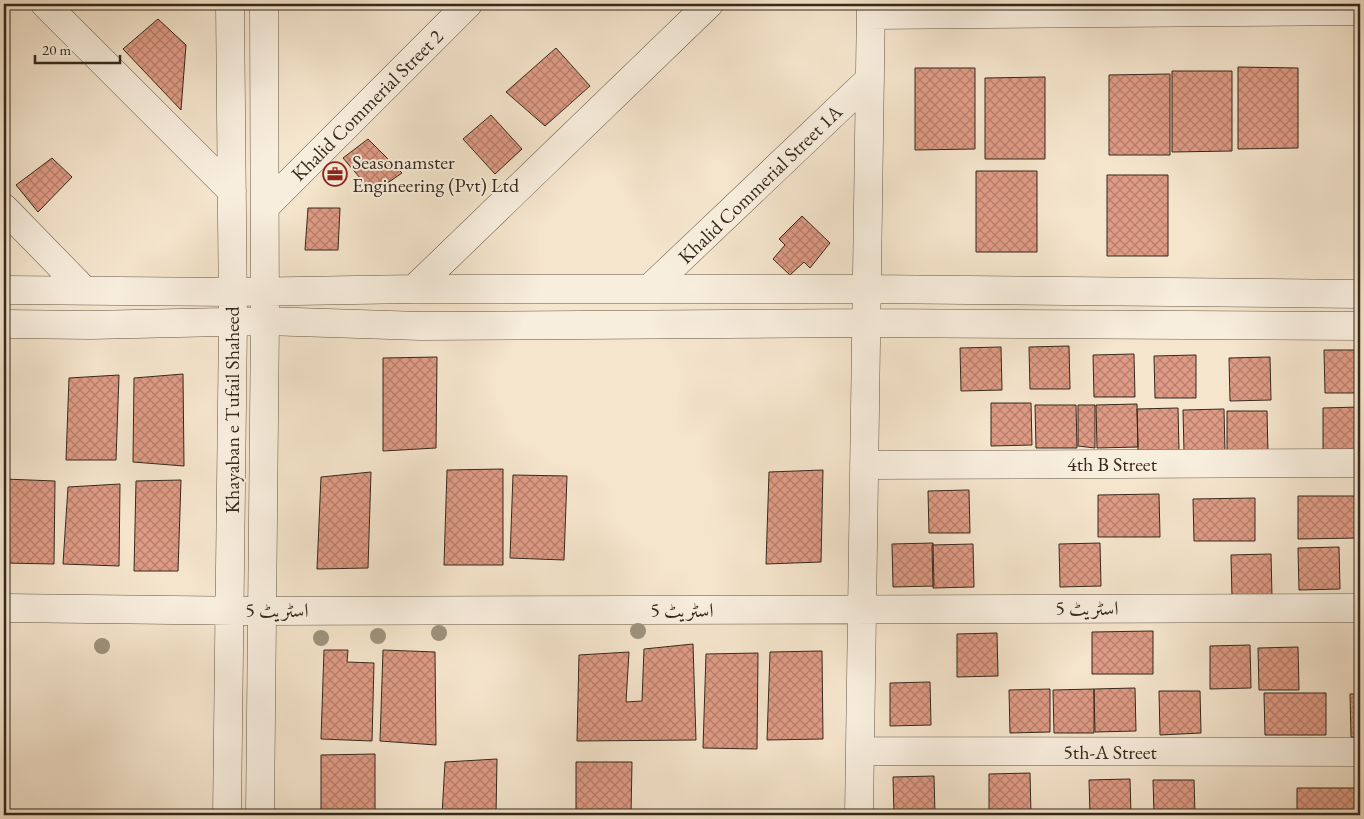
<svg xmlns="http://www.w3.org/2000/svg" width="1364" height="819" font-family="'EB Garamond',Amiri,serif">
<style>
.building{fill:url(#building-cross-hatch);stroke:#35291c}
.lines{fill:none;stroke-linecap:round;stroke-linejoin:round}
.minor-casing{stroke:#655848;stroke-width:29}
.minor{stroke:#f8eede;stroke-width:28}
.tree{fill:#9e937d}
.labels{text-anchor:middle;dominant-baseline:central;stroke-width:4;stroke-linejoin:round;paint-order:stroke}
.street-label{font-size:20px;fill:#35291c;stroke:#f8eede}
.poi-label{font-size:20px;fill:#35291c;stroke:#f8eede;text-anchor:start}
</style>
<defs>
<pattern id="building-cross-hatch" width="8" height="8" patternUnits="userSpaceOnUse" patternTransform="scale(1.25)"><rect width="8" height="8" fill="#df9b85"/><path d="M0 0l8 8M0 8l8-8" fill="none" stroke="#b67e6c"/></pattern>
</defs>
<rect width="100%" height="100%" fill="#f5e5cd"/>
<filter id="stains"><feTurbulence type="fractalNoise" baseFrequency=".004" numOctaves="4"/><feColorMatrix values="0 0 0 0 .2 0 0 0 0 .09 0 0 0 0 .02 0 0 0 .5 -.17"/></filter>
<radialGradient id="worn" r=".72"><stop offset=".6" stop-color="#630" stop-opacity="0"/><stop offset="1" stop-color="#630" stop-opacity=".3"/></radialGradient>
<!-- building -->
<path class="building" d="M 158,19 L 186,45 L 181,110 L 123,49 Z
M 556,48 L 590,86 L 545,126 L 506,92 Z
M 1238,67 L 1298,68 L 1298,148 L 1238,149 Z
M 915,68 L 975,68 L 975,149 L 915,150 Z
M 1172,71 L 1232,71 L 1232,151 L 1172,152 Z
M 1170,74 L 1170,155 L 1109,155 L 1109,75 Z
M 1045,77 L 1045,159 L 985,159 L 985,78 Z
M 491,115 L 522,149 L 495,174 L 463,139 Z
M 368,139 L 402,173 L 373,193 L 343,158 Z
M 52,158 L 72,177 L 38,212 L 16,185 Z
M 976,171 L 1037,171 L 1037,252 L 976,252 Z
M 1107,175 L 1168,175 L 1168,256 L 1107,256 Z
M 308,208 L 340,208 L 338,250 L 305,250 Z
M 802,216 L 830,243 L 810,268 L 804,262 L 790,275 L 773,259 L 785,245 L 779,239 Z
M 1069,346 L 1070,389 L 1030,389 L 1029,347 Z
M 1001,347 L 1002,390 L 961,391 L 960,348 Z
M 1324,350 L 1360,350 L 1360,393 L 1325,393 Z
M 1134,354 L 1135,397 L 1094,397 L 1093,355 Z
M 1196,355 L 1196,398 L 1155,398 L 1154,356 Z
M 437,357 L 436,448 L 383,451 L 383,358 Z
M 1270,357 L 1271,400 L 1230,401 L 1229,358 Z
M 183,374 L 184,466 L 133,462 L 134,378 Z
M 119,375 L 116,460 L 66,460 L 69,378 Z
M 991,403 L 1031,403 L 1032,445 L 991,446 Z
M 1137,404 L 1138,447 L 1097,448 L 1096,405 Z
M 1035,405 L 1076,405 L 1077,448 L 1036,448 Z
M 1078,405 L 1095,405 L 1095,448 L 1078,446 Z
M 1360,407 L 1360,451 L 1323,451 L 1323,408 Z
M 1178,408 L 1179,451 L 1138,452 L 1137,409 Z
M 1224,409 L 1225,452 L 1184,452 L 1183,410 Z
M 1227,411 L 1267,411 L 1268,454 L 1227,454 Z
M 503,469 L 503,565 L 444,565 L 447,470 Z
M 823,470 L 821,562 L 766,564 L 769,472 Z
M 371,472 L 368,568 L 317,569 L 321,477 Z
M 513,475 L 567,476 L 564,560 L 510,558 Z
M 4,479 L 55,481 L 54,564 L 4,563 Z
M 181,480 L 178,571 L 134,571 L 136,481 Z
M 120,484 L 119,566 L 63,564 L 68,487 Z
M 969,490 L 970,533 L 929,533 L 928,491 Z
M 1159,494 L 1160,537 L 1098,537 L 1098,495 Z
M 1298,496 L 1360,496 L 1360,538 L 1298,539 Z
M 1255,498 L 1255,541 L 1194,541 L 1193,499 Z
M 933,543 L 934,586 L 893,587 L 892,544 Z
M 1100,543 L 1101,586 L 1060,587 L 1059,544 Z
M 973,544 L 974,587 L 933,588 L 932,545 Z
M 1339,547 L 1340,589 L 1299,590 L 1298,548 Z
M 1271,554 L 1272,597 L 1232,598 L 1231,555 Z
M 1153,631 L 1153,674 L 1092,674 L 1092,632 Z
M 997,633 L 998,676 L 957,677 L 957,634 Z
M 693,644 L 696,740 L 577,741 L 579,655 L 629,652 L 626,702 L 642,701 L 644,649 Z
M 1250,645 L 1251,688 L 1210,689 L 1210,646 Z
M 1298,647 L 1299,690 L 1259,690 L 1258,648 Z
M 324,650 L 348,650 L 347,662 L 374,663 L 372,741 L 321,739 Z
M 383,650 L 435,652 L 436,745 L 380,741 Z
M 822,651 L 823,739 L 767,740 L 770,652 Z
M 758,653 L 757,749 L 703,748 L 706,654 Z
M 930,682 L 931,725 L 890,726 L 890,683 Z
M 1135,688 L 1136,731 L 1095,732 L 1094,689 Z
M 1050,689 L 1050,732 L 1010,733 L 1009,690 Z
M 1094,689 L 1094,733 L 1054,733 L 1053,690 Z
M 1159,691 L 1200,691 L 1201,733 L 1160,735 Z
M 1264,693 L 1326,693 L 1326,735 L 1265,735 Z
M 1350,694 L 1360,694 L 1360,737 L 1351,737 Z
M 375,754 L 375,815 L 321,815 L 321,755 Z
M 497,759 L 496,815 L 442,815 L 445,762 Z
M 576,762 L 632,762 L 631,815 L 576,815 Z
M 1030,773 L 1031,815 L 989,815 L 989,774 Z
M 934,776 L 935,815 L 894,815 L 893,777 Z
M 1130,779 L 1131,815 L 1090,815 L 1089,780 Z
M 1153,780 L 1194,780 L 1195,815 L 1154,815 Z
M 1297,788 L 1358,788 L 1358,815 L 1297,815 Z"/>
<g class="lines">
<!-- minor casing -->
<g class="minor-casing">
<path id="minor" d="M 45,4 L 232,191
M 871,15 L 1360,11
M 265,207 L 468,4
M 4,208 L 84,290
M 650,288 L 870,79
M 414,289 L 709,4
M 4,290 L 233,292 L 414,289 L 867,289 L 1360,294
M 4,324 L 91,325 L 265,321 L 421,326 L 867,323 L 1360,326
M 864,465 L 1360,463
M 4,608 L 261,611 L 1360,608
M 860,751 L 1360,752
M 227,815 L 233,322 L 230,4
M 260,815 L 265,321 L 264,4
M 859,815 L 871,4"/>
</g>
<!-- minor -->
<use href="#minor" class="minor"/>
</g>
<!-- trees -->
<g class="tree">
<circle cx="638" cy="631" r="8"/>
<circle cx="439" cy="633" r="8"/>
<circle cx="378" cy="636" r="8"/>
<circle cx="321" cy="638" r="8"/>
<circle cx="102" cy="646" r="8"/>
</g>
<!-- icons -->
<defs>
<g id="office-ring" transform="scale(1.25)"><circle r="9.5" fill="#f8eede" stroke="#8f2418" stroke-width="1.5"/><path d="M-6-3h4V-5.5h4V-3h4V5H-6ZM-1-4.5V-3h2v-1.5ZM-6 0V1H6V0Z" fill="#8f2418"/></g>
</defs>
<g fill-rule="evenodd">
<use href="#office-ring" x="335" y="174"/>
</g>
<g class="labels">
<!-- street labels -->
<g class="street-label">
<text transform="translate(367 105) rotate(-45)">Khalid Commerial Street 2</text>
<text transform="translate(760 184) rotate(-44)">Khalid Commerial Street 1A</text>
<text transform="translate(232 410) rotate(-90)">Khayaban e Tufail Shaheed</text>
<text x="1112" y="464">4th B Street</text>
<text x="1087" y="608">اسٹریٹ 5</text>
<text x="277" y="610">اسٹریٹ 5</text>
<text x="682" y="610">اسٹریٹ 5</text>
<text x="1110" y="752">5th-A Street</text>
</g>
<!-- poi labels -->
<g class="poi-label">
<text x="352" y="162">Seasonamster<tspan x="352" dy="23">Engineering (Pvt) Ltd</tspan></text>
</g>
</g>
<!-- margin -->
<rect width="1364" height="819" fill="none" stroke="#f5e5cd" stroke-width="20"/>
<rect x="5" y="5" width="1354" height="809" fill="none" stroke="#35291c" stroke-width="2.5"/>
<rect x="10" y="10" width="1344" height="799" fill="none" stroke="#35291c"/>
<!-- scale -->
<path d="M35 55v8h85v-8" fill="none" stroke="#35291c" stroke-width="2.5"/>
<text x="42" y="55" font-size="15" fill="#35291c" stroke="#f8eede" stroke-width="4" paint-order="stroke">20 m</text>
<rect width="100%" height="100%" filter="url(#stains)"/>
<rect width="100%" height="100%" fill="url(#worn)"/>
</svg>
